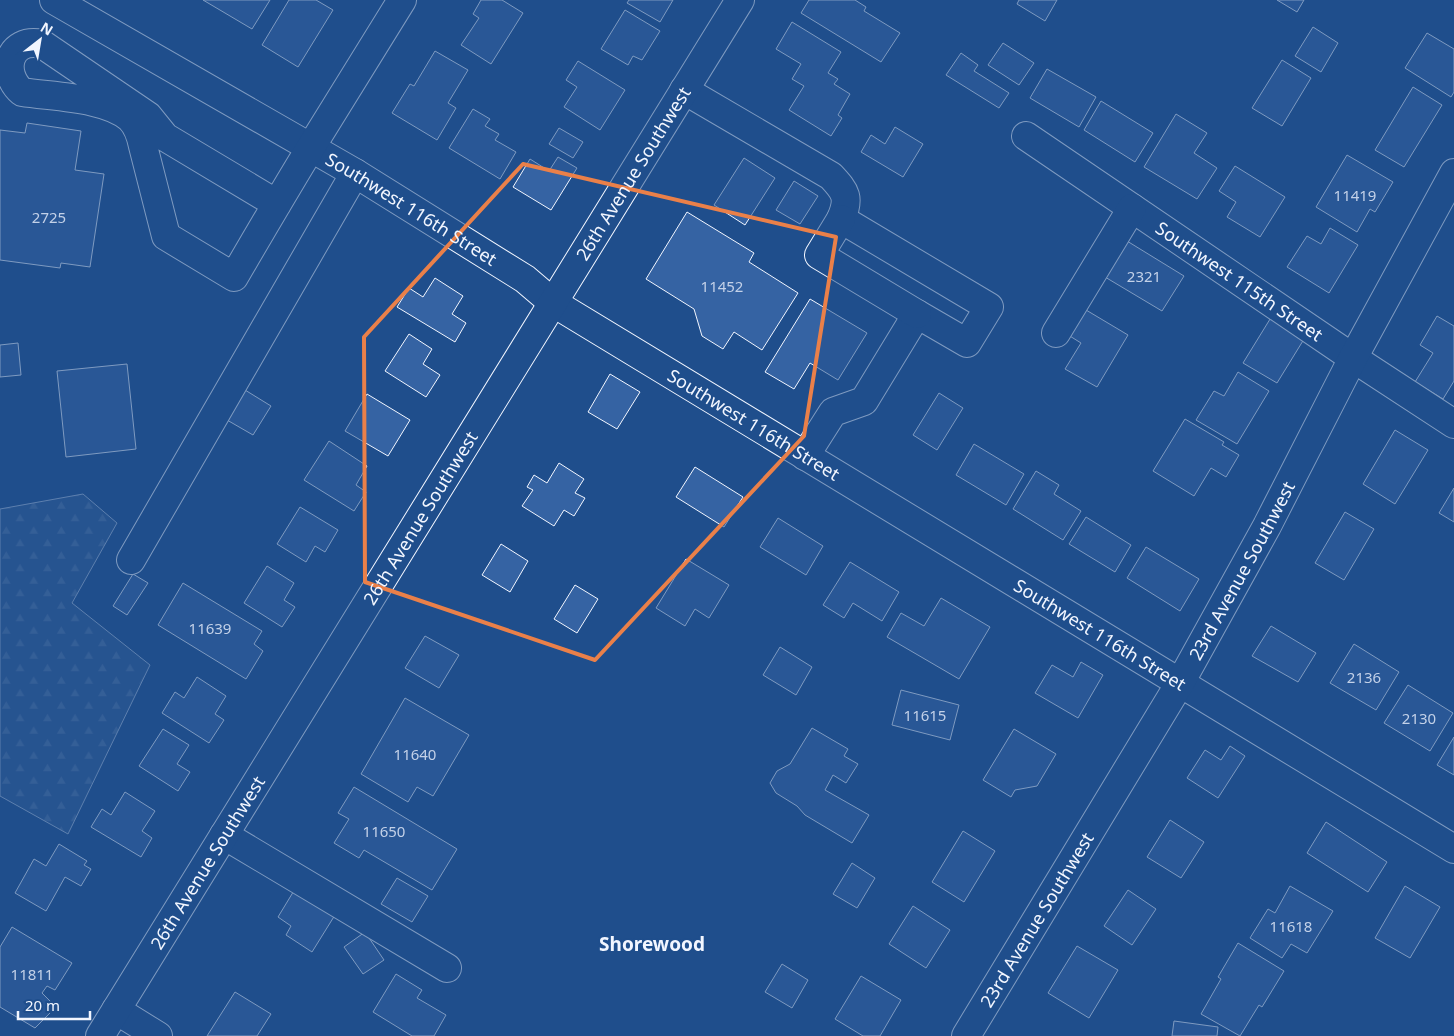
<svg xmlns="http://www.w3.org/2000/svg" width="1454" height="1036" font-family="'Noto Sans',sans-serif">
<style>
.forest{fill:url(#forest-firs);stroke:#a8bbd7}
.building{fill:#3563a3;stroke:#f2f6ff}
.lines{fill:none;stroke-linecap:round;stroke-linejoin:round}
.minor-casing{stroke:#f2f6ff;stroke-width:30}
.minor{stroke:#1f4e8c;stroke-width:28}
.marked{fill:none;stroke:#ea8049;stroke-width:4;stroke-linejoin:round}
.labels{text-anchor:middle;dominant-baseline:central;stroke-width:4;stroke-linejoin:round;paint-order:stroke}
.number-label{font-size:15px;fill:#c3d1e8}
.street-label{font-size:18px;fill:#f2f6ff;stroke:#1f4e8c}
.neighbourhood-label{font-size:19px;font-weight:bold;fill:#f2f6ff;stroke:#1f4e8c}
</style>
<defs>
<pattern id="forest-firs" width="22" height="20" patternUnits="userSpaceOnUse" patternTransform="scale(1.25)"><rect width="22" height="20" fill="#305b95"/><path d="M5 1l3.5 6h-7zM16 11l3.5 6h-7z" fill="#4e73a5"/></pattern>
</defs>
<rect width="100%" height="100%" fill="#1f4e8c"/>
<!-- forest -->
<path class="forest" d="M 83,494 L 117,523 L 72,603 L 150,665 L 68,834 L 0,796 L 0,509 Z"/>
<!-- building -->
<path class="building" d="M 203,0 L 270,0 L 252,29 Z
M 289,0 L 316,0 L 333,10 L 298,67 L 262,45 Z
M 481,0 L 502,0 L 523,13 L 491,64 L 461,45 L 479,18 L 473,14 Z
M 629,0 L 673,0 L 660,22 L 627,3 Z
M 809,0 L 855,0 L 866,7 L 864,11 L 900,33 L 881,62 L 801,13 Z
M 1019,0 L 1057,0 L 1045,21 L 1017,4 Z
M 1277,0 L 1304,0 L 1297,12 Z
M 625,10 L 660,31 L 642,60 L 633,56 L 628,65 L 601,49 Z
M 792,22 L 841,52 L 828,73 L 838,79 L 834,84 L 850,94 L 838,115 L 842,118 L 831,136 L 789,110 L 804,86 L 792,79 L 801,64 L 776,49 Z
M 1313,27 L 1338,43 L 1321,72 L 1295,56 Z
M 1427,33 L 1454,49 L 1454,92 L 1451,97 L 1405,68 Z
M 1003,43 L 1034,63 L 1019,85 L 988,65 Z
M 435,51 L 468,70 L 448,103 L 456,108 L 437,140 L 392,113 L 410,84 L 414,86 Z
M 961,53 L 978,65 L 974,71 L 1009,93 L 999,108 L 946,75 Z
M 1282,60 L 1311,78 L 1282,126 L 1252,108 Z
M 578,61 L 625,90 L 600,130 L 564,107 L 577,87 L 566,80 Z
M 1047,69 L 1096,97 L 1079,127 L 1030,98 Z
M 1413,87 L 1442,105 L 1404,167 L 1375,150 Z
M 1101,101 L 1153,133 L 1135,162 L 1084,130 Z
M 473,109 L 490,119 L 485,126 L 499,134 L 495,140 L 516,152 L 500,179 L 449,148 Z
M 1176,114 L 1207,133 L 1194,153 L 1217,168 L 1197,199 L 1144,167 Z
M 27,123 L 81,131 L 75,170 L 104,174 L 90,267 L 61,263 L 60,268 L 0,260 L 0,130 L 25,133 Z
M 895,127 L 923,144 L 903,177 L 861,152 L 871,135 L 885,144 Z
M 559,128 L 583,142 L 573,158 L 549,144 Z
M 1347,155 L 1393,182 L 1375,212 L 1370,209 L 1357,232 L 1316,207 Z
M 558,157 L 577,168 L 551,210 L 513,187 L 530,159 L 549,171 Z
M 744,158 L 775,178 L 745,225 L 714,205 Z
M 1235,166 L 1285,197 L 1260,237 L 1227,217 L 1236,202 L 1219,191 Z
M 794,181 L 818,196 L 800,224 L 776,210 Z
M 687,212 L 754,253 L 749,262 L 798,293 L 762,350 L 734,332 L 723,349 L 702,336 L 694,309 L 646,279 Z
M 1330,228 L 1358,245 L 1329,293 L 1287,267 L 1307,236 L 1321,244 Z
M 1127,241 L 1184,276 L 1162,311 L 1105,277 Z
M 435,278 L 463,296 L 452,314 L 466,323 L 455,342 L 397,307 L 409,288 L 423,297 Z
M 810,299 L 867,333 L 838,380 L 810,363 L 794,389 L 765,372 Z
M 1081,307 L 1128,335 L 1097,387 L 1065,369 L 1081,343 L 1065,333 Z
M 1275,311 L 1309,331 L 1277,383 L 1243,363 Z
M 1437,316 L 1454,326 L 1454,381 L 1443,399 L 1415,382 L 1433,353 L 1420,345 Z
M 409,334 L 432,349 L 423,364 L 440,375 L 426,397 L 385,371 Z
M 18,343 L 21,375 L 0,377 L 0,345 Z
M 127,364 L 136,449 L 66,457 L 57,371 Z
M 1238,372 L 1269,391 L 1237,444 L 1196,420 L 1214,391 L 1224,396 Z
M 610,374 L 640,392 L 617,429 L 588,412 Z
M 245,390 L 271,406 L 253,435 L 227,420 Z
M 939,393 L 963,408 L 937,450 L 913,435 Z
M 367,394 L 410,420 L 388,456 L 345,431 Z
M 1185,419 L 1224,442 L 1222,445 L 1239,455 L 1226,477 L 1211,468 L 1194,496 L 1153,471 Z
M 1395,430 L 1428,450 L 1395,504 L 1363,484 Z
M 329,441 L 367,466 L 356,485 L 366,492 L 354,511 L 304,480 Z
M 974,444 L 1024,474 L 1006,505 L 956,475 Z
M 559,463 L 584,479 L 575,493 L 585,498 L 574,516 L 564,510 L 554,526 L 522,506 L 533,490 L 527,487 L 534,475 L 547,483 Z
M 695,467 L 743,497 L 724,527 L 676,497 Z
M 1036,471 L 1059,485 L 1054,494 L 1081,511 L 1063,540 L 1013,509 Z
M 1454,488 L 1454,522 L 1439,513 Z
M 300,507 L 338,530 L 325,552 L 315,546 L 306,562 L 277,544 Z
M 1345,512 L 1374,529 L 1344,580 L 1315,563 Z
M 1086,517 L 1131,545 L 1115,572 L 1069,544 Z
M 778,518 L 823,546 L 806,575 L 760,547 Z
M 501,544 L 528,561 L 510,592 L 482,575 Z
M 1146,547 L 1199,579 L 1180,611 L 1127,578 Z
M 686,559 L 729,585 L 709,618 L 695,609 L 685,626 L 656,608 Z
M 850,562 L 899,592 L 882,621 L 853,603 L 844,618 L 823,605 Z
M 267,566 L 294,583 L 284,600 L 295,607 L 282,627 L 244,603 Z
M 133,574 L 148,583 L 127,615 L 113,606 Z
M 183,583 L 262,631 L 254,644 L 263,651 L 246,679 L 158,625 Z
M 575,585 L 598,599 L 577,633 L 554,619 Z
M 941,598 L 990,627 L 959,679 L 887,637 L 901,613 L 924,626 Z
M 1271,626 L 1316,653 L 1298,682 L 1252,656 Z
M 425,636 L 459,655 L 439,688 L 405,668 Z
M 1354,644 L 1399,672 L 1376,710 L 1330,683 Z
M 780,647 L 812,667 L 796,695 L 763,675 Z
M 1081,662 L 1103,675 L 1078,718 L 1035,693 L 1052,665 L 1073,677 Z
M 197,677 L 226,696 L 215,714 L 224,720 L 209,743 L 162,713 L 175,692 L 184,698 Z
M 1408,685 L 1453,713 L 1430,751 L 1384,723 Z
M 901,690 L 959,705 L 950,740 L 892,725 Z
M 405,698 L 469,735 L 433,796 L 417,787 L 408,802 L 361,774 Z
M 812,728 L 848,749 L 844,756 L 858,764 L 846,783 L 833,775 L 825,790 L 869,815 L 852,843 L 805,815 L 797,806 L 776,793 L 770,783 L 777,771 L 790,764 Z
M 163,729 L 189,745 L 177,764 L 190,772 L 178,791 L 139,766 Z
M 1014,729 L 1056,754 L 1037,786 L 1015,790 L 1011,797 L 983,780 Z
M 1454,737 L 1454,775 L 1437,765 Z
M 1230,746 L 1245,756 L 1218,798 L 1187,778 L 1205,750 L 1221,760 Z
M 354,787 L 457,849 L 432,890 L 364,850 L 359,858 L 334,843 L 349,819 L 338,813 Z
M 125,792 L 155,811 L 142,831 L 152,838 L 141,857 L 91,827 L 102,809 L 111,815 Z
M 1170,820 L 1204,842 L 1181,878 L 1147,857 Z
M 1326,822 L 1387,862 L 1368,892 L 1307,853 Z
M 963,831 L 995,851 L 964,902 L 932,882 Z
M 59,844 L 87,861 L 84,865 L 91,869 L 81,886 L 65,877 L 46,911 L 15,893 L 34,859 L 46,866 Z
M 852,863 L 875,878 L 857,908 L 833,894 Z
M 397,878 L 428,896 L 412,922 L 381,904 Z
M 1290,886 L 1333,911 L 1307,953 L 1291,944 L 1282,958 L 1250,938 L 1268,909 L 1275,913 Z
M 1405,886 L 1440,907 L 1410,958 L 1375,938 Z
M 295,889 L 335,915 L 312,952 L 286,935 L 291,926 L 278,917 Z
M 1128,890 L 1156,909 L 1132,945 L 1104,926 Z
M 913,906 L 950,930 L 926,968 L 889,944 Z
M 12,927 L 72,963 L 55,990 L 47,986 L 42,993 L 56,1007 L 35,1028 L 0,1007 L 0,947 Z
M 365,932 L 384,960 L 363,974 L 344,947 Z
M 1238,943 L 1284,971 L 1262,1007 L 1259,1005 L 1240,1036 L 1201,1014 L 1221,979 L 1218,977 Z
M 1077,946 L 1118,970 L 1089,1018 L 1048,993 Z
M 782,964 L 808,980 L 792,1008 L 765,992 Z
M 396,974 L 422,990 L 417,998 L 446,1015 L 434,1036 L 412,1036 L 373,1012 Z
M 861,976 L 901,1000 L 880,1036 L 863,1036 L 835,1019 Z
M 235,992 L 271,1014 L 257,1036 L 207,1036 Z
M 1174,1021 L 1218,1027 L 1217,1036 L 1172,1036 Z"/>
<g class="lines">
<!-- minor casing -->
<g class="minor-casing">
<g id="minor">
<path id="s1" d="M 54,0 L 355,173 L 525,279 L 552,302 L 1454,849"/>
<path d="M 684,90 L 831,176 C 846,192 850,198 841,219 L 989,307 L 967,343 L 917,314 L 864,401 L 833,412 L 805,456"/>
<path id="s2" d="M 1026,136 L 1353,358 L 1454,424"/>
<path d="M 277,204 L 165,137 L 148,116 L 42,44 C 8,37 0,73 22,92 C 54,97 105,97 130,118 C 137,125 141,136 143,146 L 166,236 L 234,277 C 259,234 285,190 311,147 L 402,0"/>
<path d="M 841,219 L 819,255 L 917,314"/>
<path d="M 1056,333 L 1132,208"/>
<path d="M 131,560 L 355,173"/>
<path d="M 224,835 L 447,968"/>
<path d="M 116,1010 L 158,1036"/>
<path id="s3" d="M 100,1036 L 740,0"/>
<path id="s4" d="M 966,1036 L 1180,683 L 1267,526 L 1353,358 L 1454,173"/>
</g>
</g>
<!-- minor -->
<use href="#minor" class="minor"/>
</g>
<!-- marked area -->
<path d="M0 0H1454V1036H0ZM 523,164 L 836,237 L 804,436 L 595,660 L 365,582 L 364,337 Z" fill="#1f4e8c" fill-opacity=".55" fill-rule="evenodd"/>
<path class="marked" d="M 523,164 L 836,237 L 804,436 L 595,660 L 365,582 L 364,337 Z"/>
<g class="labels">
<!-- number labels -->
<g class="number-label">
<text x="1355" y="195">11419</text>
<text x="49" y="217">2725</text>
<text x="1144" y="276">2321</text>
<text x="722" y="286">11452</text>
<text x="210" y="628">11639</text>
<text x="1364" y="677">2136</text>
<text x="925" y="715">11615</text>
<text x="1419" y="718">2130</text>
<text x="415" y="754">11640</text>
<text x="384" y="831">11650</text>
<text x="1291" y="926">11618</text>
<text x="32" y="974">11811</text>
</g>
<!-- street labels -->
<g class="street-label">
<text stroke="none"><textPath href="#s3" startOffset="1014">26th Avenue Southwest</textPath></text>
<text stroke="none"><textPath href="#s1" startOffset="414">Southwest 116th Street</textPath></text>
<text stroke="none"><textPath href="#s2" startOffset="258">Southwest 115th Street</textPath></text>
<text stroke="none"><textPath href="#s1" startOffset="819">Southwest 116th Street</textPath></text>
<text stroke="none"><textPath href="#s3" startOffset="609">26th Avenue Southwest</textPath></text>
<text stroke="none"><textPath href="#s4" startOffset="541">23rd Avenue Southwest</textPath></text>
<text stroke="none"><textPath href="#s1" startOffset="1224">Southwest 116th Street</textPath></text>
<text stroke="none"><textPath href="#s3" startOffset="204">26th Avenue Southwest</textPath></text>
<text stroke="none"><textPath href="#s4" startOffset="136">23rd Avenue Southwest</textPath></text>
</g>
<!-- neighbourhood labels -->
<g class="neighbourhood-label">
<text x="652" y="944">Shorewood</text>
</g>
</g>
<!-- north arrow -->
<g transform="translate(40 40) rotate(31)" stroke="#1f4e8c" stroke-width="4" paint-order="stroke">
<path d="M0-4L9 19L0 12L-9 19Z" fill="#f2f6ff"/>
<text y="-8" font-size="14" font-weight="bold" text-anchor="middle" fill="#f2f6ff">N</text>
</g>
<!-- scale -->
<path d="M18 1011v8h72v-8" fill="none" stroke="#f2f6ff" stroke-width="2.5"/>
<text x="25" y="1011" font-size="15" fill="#f2f6ff" stroke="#1f4e8c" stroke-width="4" paint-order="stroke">20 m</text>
</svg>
